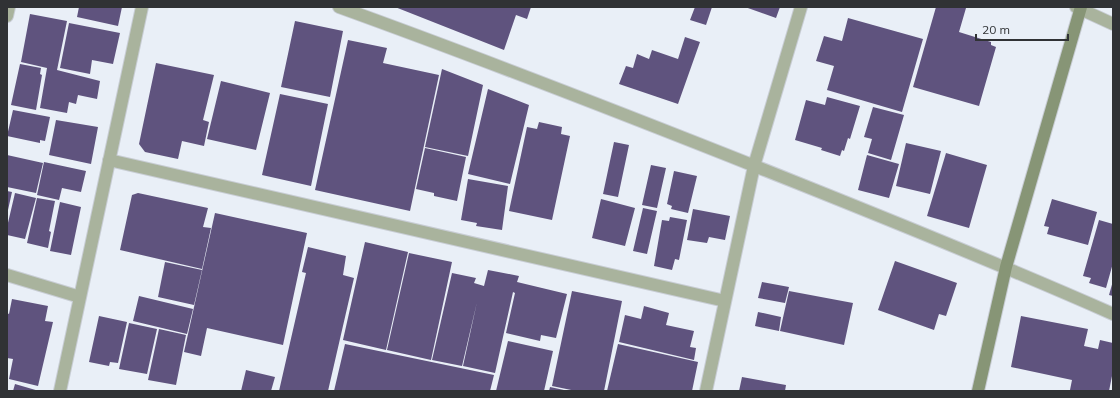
<svg xmlns="http://www.w3.org/2000/svg" width="1120" height="398" font-family="Mulish,sans-serif">
<style>
.building{fill:#5f537e}
.lines{fill:none;stroke-linecap:round;stroke-linejoin:round}
.street-casing{stroke:#c8cdd4;stroke-width:14}
.secondary-casing{stroke:#c8cdd4;stroke-width:14}
.street{stroke:#a9b39d;stroke-width:12}
.secondary{stroke:#879576;stroke-width:12}
</style>
<rect width="100%" height="100%" fill="#e9eff7"/>
<!-- building -->
<path class="building" d="M 79,7 L 122,7 L 118,26 L 77,17 Z
M 395,7 L 531,7 L 527,19 L 516,15 L 504,50 Z
M 695,7 L 712,7 L 706,25 L 690,20 Z
M 745,7 L 780,7 L 776,18 Z
M 936,7 L 966,8 L 959,32 L 991,42 L 991,45 L 996,47 L 979,106 L 913,87 Z
M 30,14 L 67,21 L 57,70 L 100,81 L 97,99 L 78,95 L 76,104 L 69,102 L 67,113 L 40,108 L 47,68 L 21,62 Z
M 848,18 L 923,39 L 902,112 L 827,90 L 834,66 L 816,61 L 824,36 L 842,41 Z
M 295,21 L 343,31 L 330,97 L 281,87 Z
M 69,23 L 120,33 L 113,64 L 92,60 L 90,74 L 60,68 Z
M 685,37 L 700,42 L 678,104 L 619,84 L 626,66 L 633,68 L 637,54 L 649,59 L 652,50 L 678,59 Z
M 348,40 L 387,48 L 383,63 L 439,75 L 410,211 L 315,190 Z
M 156,63 L 214,75 L 203,120 L 209,122 L 204,146 L 182,141 L 178,159 L 145,152 L 139,144 Z
M 20,64 L 41,68 L 40,74 L 42,75 L 36,110 L 11,105 Z
M 442,69 L 483,85 L 468,156 L 425,147 Z
M 221,81 L 270,93 L 256,150 L 207,139 Z
M 488,89 L 529,105 L 510,184 L 468,174 Z
M 280,94 L 328,104 L 311,186 L 262,175 Z
M 827,97 L 860,106 L 850,139 L 848,138 L 844,151 L 842,150 L 840,156 L 821,150 L 822,148 L 795,140 L 806,100 L 825,105 Z
M 873,107 L 904,115 L 891,160 L 868,153 L 872,139 L 864,137 Z
M 13,110 L 50,117 L 45,141 L 40,140 L 40,143 L 7,136 Z
M 56,120 L 98,127 L 91,164 L 49,155 Z
M 539,122 L 562,127 L 561,134 L 570,136 L 552,220 L 509,211 L 527,127 L 537,129 Z
M 614,142 L 629,145 L 618,197 L 603,194 Z
M 906,143 L 941,151 L 930,194 L 896,186 Z
M 425,148 L 466,157 L 457,201 L 434,196 L 434,193 L 416,189 Z
M 946,153 L 987,165 L 969,228 L 927,216 Z
M 7,155 L 43,163 L 36,193 L 7,187 Z
M 867,155 L 899,164 L 889,198 L 858,190 Z
M 44,162 L 86,171 L 81,192 L 62,188 L 59,200 L 37,195 Z
M 651,165 L 666,168 L 657,208 L 642,205 Z
M 674,171 L 697,176 L 688,213 L 671,209 L 672,206 L 667,204 Z
M 468,179 L 508,186 L 502,230 L 476,226 L 477,223 L 461,220 Z
M 7,191 L 12,192 L 8,210 L 7,210 Z
M 15,193 L 36,198 L 25,239 L 7,235 L 7,227 Z
M 138,193 L 208,208 L 203,227 L 211,228 L 202,269 L 120,250 L 132,195 Z
M 37,198 L 55,201 L 49,231 L 51,232 L 48,248 L 27,243 Z
M 601,199 L 635,208 L 625,246 L 592,238 Z
M 1052,199 L 1097,212 L 1088,245 L 1047,234 L 1049,227 L 1044,226 Z
M 60,202 L 81,207 L 71,255 L 50,251 Z
M 643,208 L 657,211 L 647,254 L 633,251 Z
M 693,209 L 730,216 L 725,240 L 709,237 L 707,243 L 687,240 Z
M 215,213 L 307,233 L 283,345 L 207,328 L 201,356 L 184,352 Z
M 670,217 L 687,220 L 679,260 L 675,259 L 672,270 L 654,266 L 662,220 L 669,221 Z
M 1099,220 L 1113,224 L 1113,263 L 1106,288 L 1089,283 L 1091,278 L 1083,276 Z
M 365,242 L 408,252 L 386,350 L 343,340 Z
M 308,247 L 346,256 L 343,275 L 354,278 L 328,391 L 279,391 L 306,273 L 302,272 Z
M 409,253 L 452,262 L 431,360 L 387,350 Z
M 895,261 L 957,283 L 946,316 L 939,314 L 934,330 L 878,310 Z
M 165,262 L 202,270 L 194,305 L 158,297 Z
M 488,270 L 519,276 L 517,282 L 567,294 L 556,338 L 541,335 L 540,341 L 506,333 L 515,293 L 513,292 L 495,373 L 463,366 L 477,302 L 462,366 L 432,360 L 452,273 L 476,278 L 474,283 L 484,286 Z
M 1113,281 L 1113,296 L 1109,295 Z
M 762,282 L 789,287 L 785,303 L 758,298 Z
M 572,291 L 622,301 L 604,391 L 576,391 L 552,386 Z
M 789,291 L 853,303 L 844,345 L 780,331 Z
M 139,296 L 193,309 L 187,334 L 133,321 Z
M 12,299 L 48,306 L 45,321 L 53,322 L 38,386 L 9,379 L 13,359 L 7,358 L 7,313 L 9,314 Z
M 644,306 L 669,313 L 666,325 L 694,331 L 690,347 L 696,348 L 694,360 L 619,342 L 625,315 L 641,319 Z
M 758,312 L 781,317 L 779,331 L 755,326 Z
M 99,316 L 127,322 L 118,363 L 110,362 L 109,366 L 89,362 Z
M 1021,316 L 1088,329 L 1084,346 L 1098,349 L 1100,340 L 1113,343 L 1113,371 L 1109,391 L 1070,390 L 1072,380 L 1011,367 Z
M 129,323 L 157,329 L 147,374 L 119,369 Z
M 159,329 L 186,335 L 176,385 L 148,380 Z
M 508,341 L 553,351 L 544,391 L 496,391 Z
M 345,344 L 494,375 L 490,391 L 424,391 L 425,382 L 424,391 L 334,391 Z
M 618,344 L 698,362 L 692,391 L 607,391 Z
M 246,370 L 275,377 L 271,391 L 241,391 Z
M 742,377 L 786,385 L 785,391 L 739,391 Z
M 15,384 L 39,391 L 13,391 Z
M 550,387 L 564,390 L 564,391 L 549,391 Z"/>
<g class="lines">
<!-- street casing -->
<g class="street-casing">
<path id="street" d="M 339,7 C 494,63 647,123 800,184 C 905,226 1009,268 1113,314
M 1076,7 L 1113,24
M 7,16 L 9,7
M 109,160 L 725,301
M 7,275 L 80,297
M 60,391 L 142,7
M 706,391 L 754,166 L 801,7"/>
</g>
<!-- secondary casing -->
<g class="secondary-casing">
<path id="secondary" d="M 978,391 L 1006,267 L 1081,7"/>
</g>
<!-- street -->
<use href="#street" class="street"/>
<!-- secondary -->
<use href="#secondary" class="secondary"/>
</g>
<!-- border -->
<rect width="1120" height="398" fill="none" stroke="#303235" stroke-width="16"/>
<!-- scale -->
<path d="M976 34v6h92v-6" fill="none" stroke="#303235" stroke-width="2"/>
<text x="982" y="34" font-size="12" fill="#303235" stroke="#e9eff7" stroke-width="3" paint-order="stroke">20 m</text>
</svg>
